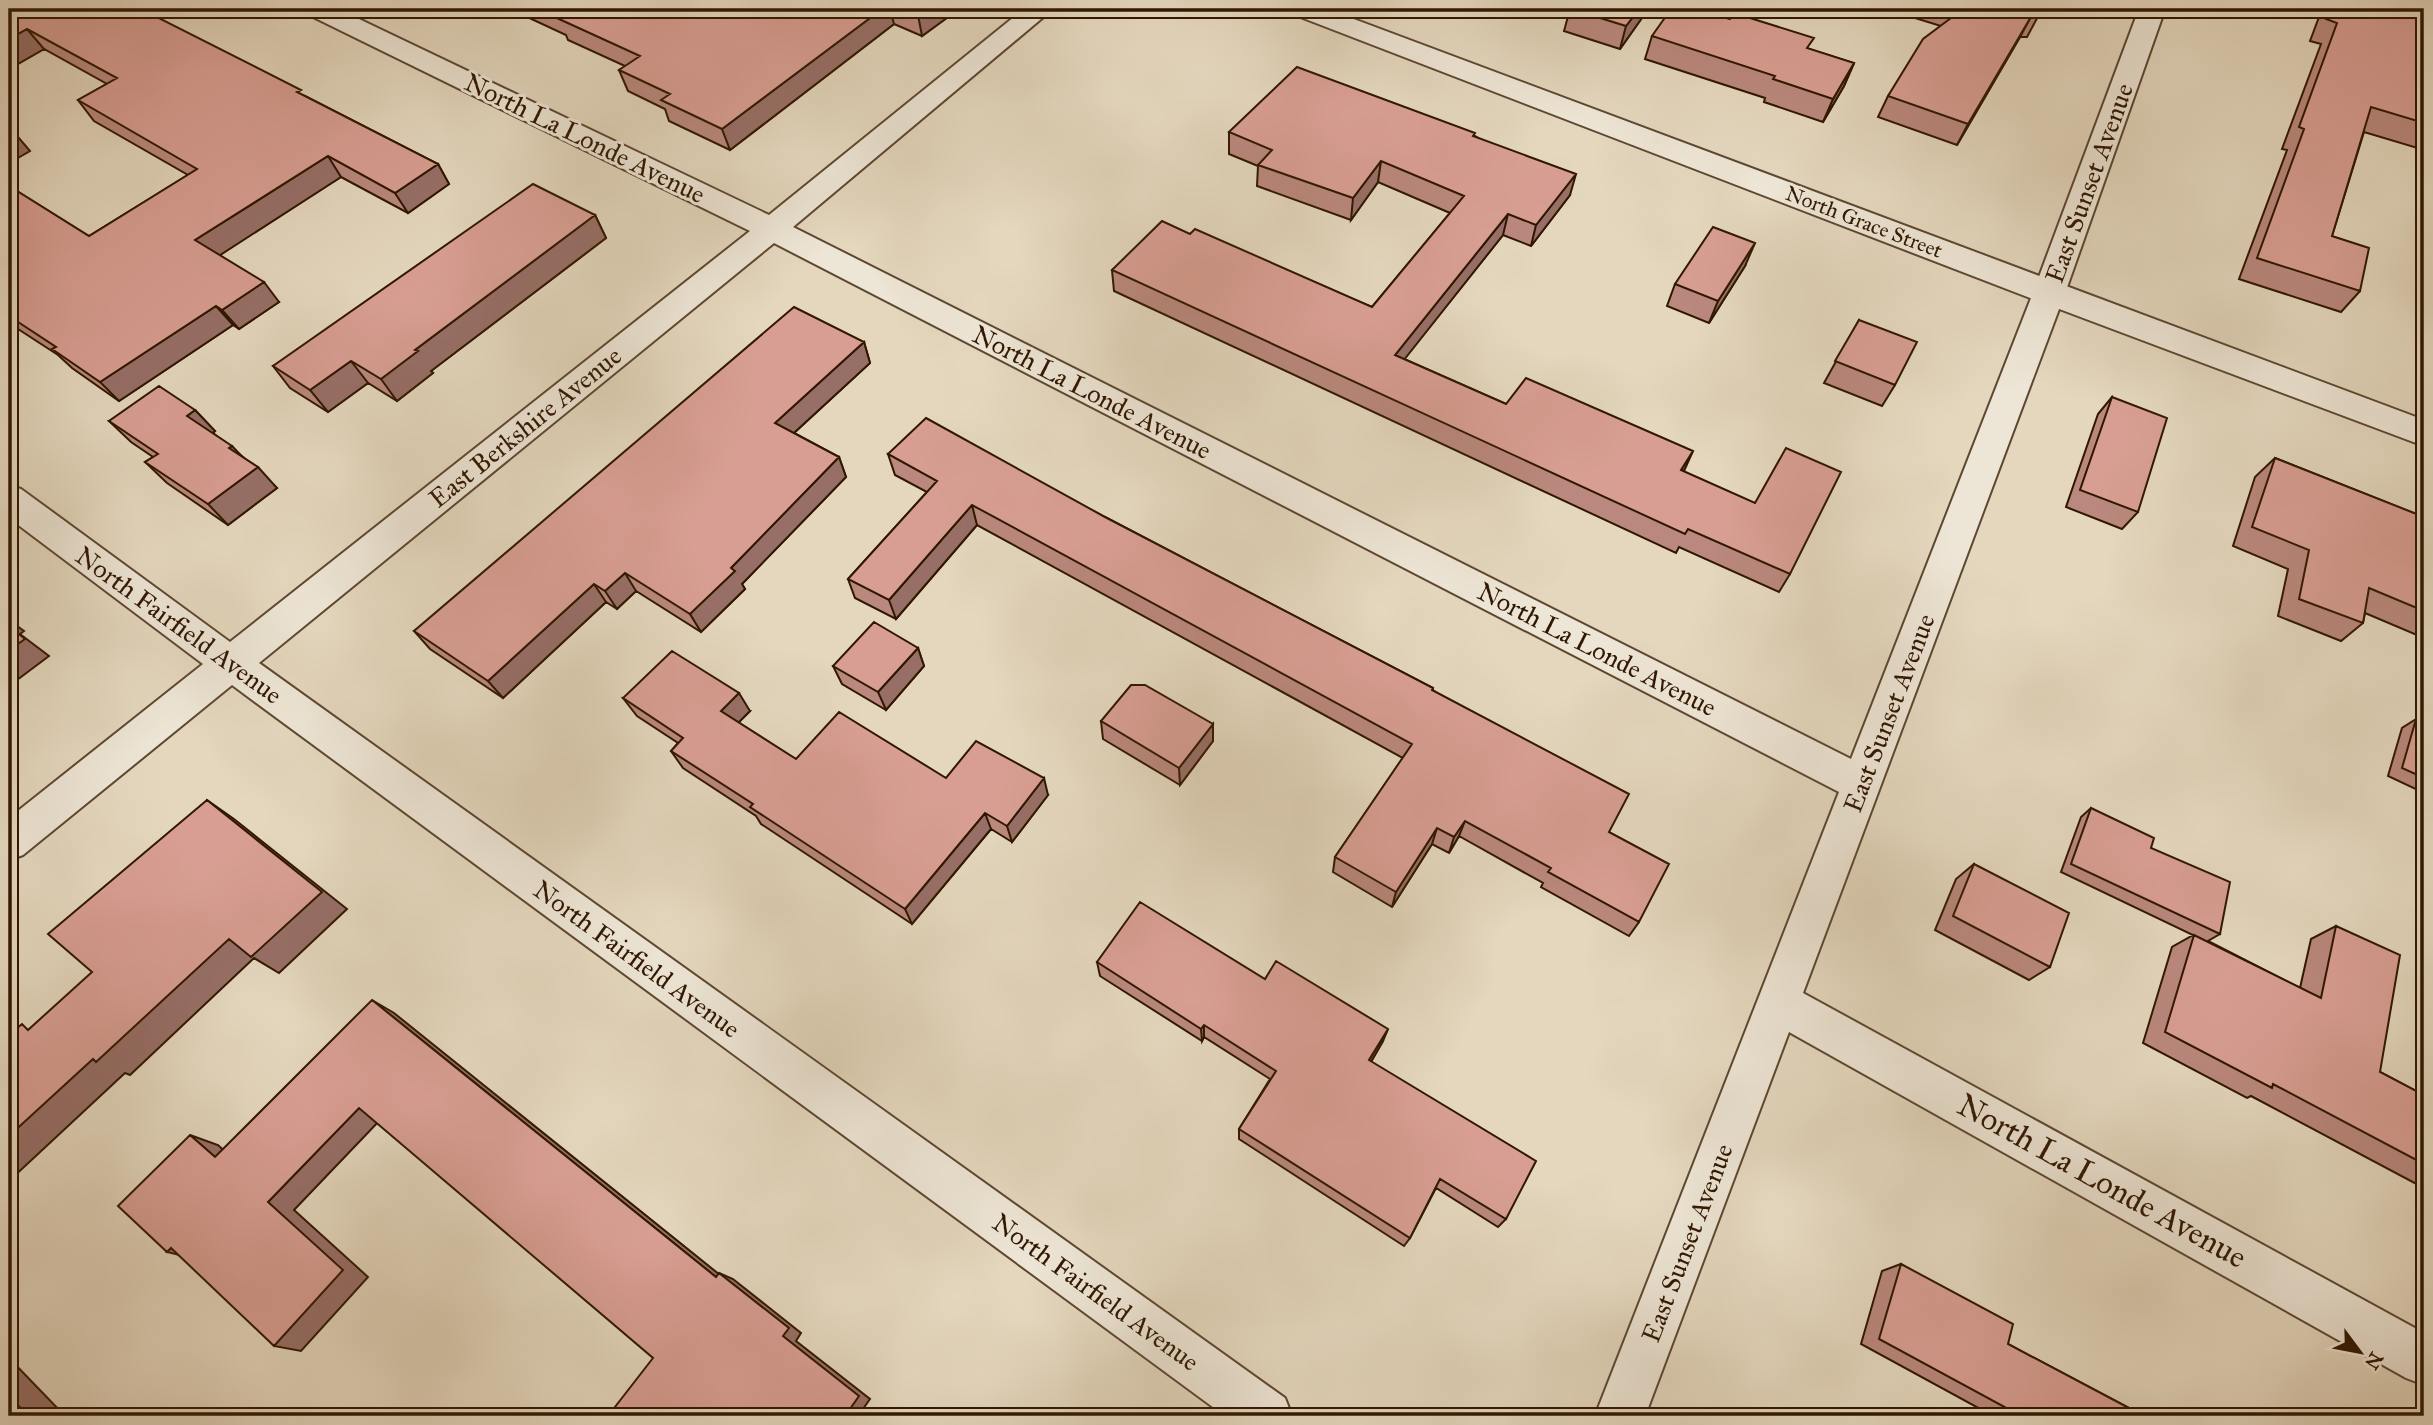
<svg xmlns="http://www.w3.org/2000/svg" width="2433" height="1425" font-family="'IM FELL Great Primer',serif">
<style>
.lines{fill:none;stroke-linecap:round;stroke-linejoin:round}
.minor-casing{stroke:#5d4730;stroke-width:4}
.tertiary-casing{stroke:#5d4730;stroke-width:4}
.minor{fill:#ede5d5;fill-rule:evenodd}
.tertiary{fill:#ede5d5;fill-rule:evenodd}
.wall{fill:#ba887e;stroke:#301700;stroke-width:2}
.shaded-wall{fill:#976f67;stroke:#301700;stroke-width:2}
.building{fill:#d89e93;stroke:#301700;stroke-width:2}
.labels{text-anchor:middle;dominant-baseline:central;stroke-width:6;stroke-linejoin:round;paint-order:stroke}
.far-street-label{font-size:21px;fill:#301700;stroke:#ede5d5}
.street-label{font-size:26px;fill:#301700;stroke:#ede5d5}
.near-street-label{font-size:32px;fill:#301700;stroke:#ede5d5}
</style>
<rect width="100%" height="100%" fill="#e4d7be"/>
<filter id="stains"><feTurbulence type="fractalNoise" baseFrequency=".00286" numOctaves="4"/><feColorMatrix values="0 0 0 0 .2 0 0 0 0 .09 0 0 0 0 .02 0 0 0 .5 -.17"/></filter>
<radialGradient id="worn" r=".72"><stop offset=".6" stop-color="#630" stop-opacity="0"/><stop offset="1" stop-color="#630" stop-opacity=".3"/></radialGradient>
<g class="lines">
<!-- minor casing -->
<g class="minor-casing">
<path id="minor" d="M 305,9 L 338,9 L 769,215 L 1024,9 L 1053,9 L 793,227 L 1851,759 L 2033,293 L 2139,9 L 2165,9 L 2065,293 L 1803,993 L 2424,1333 L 2424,1385 L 2406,1378 L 1789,1032 L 1645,1416 L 1595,1416 L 1839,792 L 774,243 L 259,663 L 1285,1398 L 1292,1416 L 1225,1416 L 232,685 L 23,855 L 9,860 L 9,818 L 203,664 L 9,518 L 9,486 L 21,489 L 230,642 L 750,231 L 309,15 Z"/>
</g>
<!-- tertiary casing -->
<g class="tertiary-casing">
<path id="tertiary" d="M 1291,9 L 1327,9 L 2424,420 L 2424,446 L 2038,301 L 1295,15 Z"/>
</g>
<!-- minor -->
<use href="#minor" class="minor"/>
<!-- tertiary -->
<use href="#tertiary" class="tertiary"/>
</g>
<!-- wall -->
<path class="wall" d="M 9,9 L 305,96 L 438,164 L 449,184 L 408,213 L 341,177 L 219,255 L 279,302 L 239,329 L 233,325 L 119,401 L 72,368 L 58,355 L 15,327 L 9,320 L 9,186 L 89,236 L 188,175 L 94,121 L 78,100 L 107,84 L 44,49 L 9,69 Z
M 510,9 L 713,9 L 716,10 L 718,9 L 959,9 L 922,36 L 894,24 L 730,150 L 669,121 L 665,109 L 628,91 L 619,70 L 625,66 L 568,40 L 566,35 Z
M 1570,9 L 1646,9 L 1644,15 L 1620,49 L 1564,31 Z
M 1886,9 L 2042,9 L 2027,37 L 2020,37 L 1957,145 L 1878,117 L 1888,96 L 1941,26 Z
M 2322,9 L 2424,9 L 2424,150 L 2364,132 L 2332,236 L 2360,291 L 2341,312 L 2239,279 L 2287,150 L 2282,149 L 2321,44 L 2310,41 Z
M 1652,36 L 1809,49 L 1854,63 L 1844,86 L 1823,122 L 1764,102 L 1765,98 L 1645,59 Z
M 1229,132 L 1475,136 L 1570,195 L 1531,246 L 1503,235 L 1404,359 L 1506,404 L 1684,471 L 1790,574 L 1779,592 L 1679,547 L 1676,553 L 1114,291 L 1112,270 L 1190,234 L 1372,307 L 1450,213 L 1378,182 L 1351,220 L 1257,186 L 1258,166 L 1229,154 Z
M 595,215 L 606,238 L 431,371 L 433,373 L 397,401 L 368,383 L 328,412 L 290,388 L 273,366 Z
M 1745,266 L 1709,323 L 1667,306 L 1675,284 Z
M 1859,320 L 1895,385 L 1882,406 L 1824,383 Z
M 864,342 L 870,363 L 794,433 L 839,457 L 846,477 L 742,584 L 745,589 L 701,632 L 636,591 L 617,609 L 606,602 L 503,698 L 430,649 L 414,631 Z
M 2112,397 L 2138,512 L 2122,529 L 2066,507 L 2098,414 Z
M 195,410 L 215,431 L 213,433 L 243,457 L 277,488 L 228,525 L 167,483 L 145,462 L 153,457 L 131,442 L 109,421 Z
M 888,454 L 1105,517 L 1433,688 L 1433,690 L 1609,832 L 1639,922 L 1629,936 L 1541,887 L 1543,883 L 1459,836 L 1449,853 L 1432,844 L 1392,907 L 1333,872 L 1335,857 L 1403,758 L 977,525 L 896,619 L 855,598 L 848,579 L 927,492 L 895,475 Z
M 2275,458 L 2424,517 L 2424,638 L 2365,613 L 2363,623 L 2341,641 L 2278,616 L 2288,569 L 2233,546 L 2255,477 Z
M 918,648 L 924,666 L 886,710 L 842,684 L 833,666 Z
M 623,698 L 750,711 L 738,723 L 796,759 L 946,778 L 1048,795 L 1012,842 L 991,829 L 912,924 L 761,824 L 756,816 L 683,768 L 671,751 L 678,743 L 637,716 Z
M 2416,719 L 2424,722 L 2424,793 L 2388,776 L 2402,728 Z
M 1101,721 L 1213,724 L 1213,741 L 1180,785 L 1103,739 Z
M 2091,808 L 2151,848 L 2220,934 L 2208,941 L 2300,988 L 2311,939 L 2336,926 L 2380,1072 L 2424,1095 L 2424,1188 L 2251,1096 L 2247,1098 L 2143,1043 L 2172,947 L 2193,935 L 2061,872 L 2081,817 Z
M 1974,864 L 2050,967 L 2029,980 L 1935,930 L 1956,879 Z
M 1097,962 L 1265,979 L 1383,1041 L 1371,1062 L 1506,1219 L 1498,1227 L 1436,1188 L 1410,1238 L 1404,1246 L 1239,1139 L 1239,1129 L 1270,1079 L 1204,1037 L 1202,1041 L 1100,976 Z
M 1901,1264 L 2008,1344 L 2144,1416 L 1993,1416 L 1861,1344 L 1882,1271 Z"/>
<!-- shaded-wall -->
<path class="shaded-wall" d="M 882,9 L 890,9 L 894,24 L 730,150 L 722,129 Z
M 927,9 L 959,9 L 922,36 L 918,15 Z
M 1639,9 L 1646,9 L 1644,15 L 1620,49 L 1626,26 Z
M 2032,15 L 2020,37 L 1957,145 L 1968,124 Z
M 27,29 L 44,49 L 9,69 L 9,39 Z
M 1854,63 L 1844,86 L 1823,122 L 1833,99 Z
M 12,130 L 30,151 L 9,163 L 9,132 Z
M 328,156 L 341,177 L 211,261 L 195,240 Z
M 1381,161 L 1378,182 L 1351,220 L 1353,198 Z
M 438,164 L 449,184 L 408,213 L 395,193 Z
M 1576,174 L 1570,195 L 1531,246 L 1536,225 Z
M 1508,214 L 1503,235 L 1392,375 L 1395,355 Z
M 595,215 L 606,238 L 431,371 L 433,373 L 397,401 L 381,379 L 415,350 Z
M 1755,243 L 1745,266 L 1709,323 L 1718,301 Z
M 264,282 L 279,302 L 239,329 L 222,310 Z
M 216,306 L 233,325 L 119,401 L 100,382 Z
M 864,342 L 870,363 L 783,443 L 775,423 Z
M 351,361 L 368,383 L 328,412 L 310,390 Z
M 195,410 L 215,431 L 207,437 L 187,416 Z
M 232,446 L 252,467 L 229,448 Z
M 1693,451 L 1684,471 L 1681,470 Z
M 839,457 L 846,477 L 742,584 L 745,589 L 701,632 L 690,614 L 731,568 Z
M 258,467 L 277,488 L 228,525 L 208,504 Z
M 972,505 L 977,525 L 896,619 L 889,600 Z
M 625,573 L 636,591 L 617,609 L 605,591 Z
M 594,584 L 606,602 L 503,698 L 488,681 Z
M 9,620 L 24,631 L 20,634 L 49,656 L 9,686 Z
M 918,648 L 924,666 L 886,710 L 878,692 Z
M 739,693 L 750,711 L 732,729 L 721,711 Z
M 1213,724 L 1213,741 L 1180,785 L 1179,768 Z
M 1044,778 L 1048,795 L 1012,842 L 1007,826 Z
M 207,800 L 234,819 L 347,909 L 279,973 L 254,958 L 130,1075 L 125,1073 L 9,1181 L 9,1136 Z
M 985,813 L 991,829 L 912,924 L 905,909 Z
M 1465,821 L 1459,836 L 1449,853 L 1454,837 Z
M 1437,828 L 1432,844 L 1392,907 L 1396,892 Z
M 372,1000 L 394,1013 L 730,1283 L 716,1277 Z
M 1204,1025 L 1204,1037 L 1202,1041 L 1201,1029 Z
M 1388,1029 L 1383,1041 L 1365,1072 L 1369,1060 Z
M 359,1108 L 381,1119 L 294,1210 L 368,1277 L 301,1351 L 274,1346 L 268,1202 Z
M 190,1135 L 218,1145 L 241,1166 L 215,1157 Z
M 171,1248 L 196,1259 L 167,1252 Z
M 719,1273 L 733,1279 L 801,1333 L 796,1341 L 870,1399 L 858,1416 L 845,1416 L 783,1336 Z
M 9,1359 L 10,1359 L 65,1416 L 28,1416 L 9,1396 Z"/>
<!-- building -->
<path class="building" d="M 9,9 L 141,9 L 301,90 L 297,92 L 438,164 L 395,193 L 328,156 L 195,240 L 264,282 L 222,310 L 216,306 L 100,382 L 52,349 L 56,347 L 9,316 L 9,186 L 89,236 L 197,169 L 78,100 L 117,78 L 27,29 L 9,39 Z
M 546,9 L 713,9 L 716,10 L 718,9 L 882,9 L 722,129 L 661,100 L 670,94 L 619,70 L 640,56 L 559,19 L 562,17 Z
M 903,9 L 927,9 L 918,15 Z
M 1571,9 L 1639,9 L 1626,26 Z
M 1671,9 L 1697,9 L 1730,19 L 1734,13 L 1814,38 L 1807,48 L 1854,63 L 1833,99 L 1773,79 L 1775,76 L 1652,36 Z
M 1963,9 L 2042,9 L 2039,15 L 2032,15 L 1968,124 L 1888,96 L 1923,39 Z
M 2330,9 L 2424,9 L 2424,123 L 2371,107 L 2332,236 L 2369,248 L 2360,291 L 2257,258 L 2304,129 L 2299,127 L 2337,23 L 2326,19 Z
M 1297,67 L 1475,133 L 1473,136 L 1576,174 L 1536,225 L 1508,214 L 1395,355 L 1506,404 L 1526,378 L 1693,451 L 1681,470 L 1755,503 L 1786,448 L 1841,472 L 1790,574 L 1688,529 L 1685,534 L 1112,270 L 1162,221 L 1190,234 L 1195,229 L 1372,307 L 1464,196 L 1381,161 L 1353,198 L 1258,165 L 1272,150 L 1229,132 Z
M 533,184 L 595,215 L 415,350 L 418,351 L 381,379 L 351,361 L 310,390 L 273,366 Z
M 1713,227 L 1755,243 L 1718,301 L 1675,284 Z
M 794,307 L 864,342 L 775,423 L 839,457 L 731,568 L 735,571 L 690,614 L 625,573 L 605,591 L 594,584 L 488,681 L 414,631 Z
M 1859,320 L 1917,342 L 1895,385 L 1835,361 Z
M 159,386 L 195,410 L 187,416 L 232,446 L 229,448 L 258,467 L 208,504 L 145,462 L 158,454 L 109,421 Z
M 2112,397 L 2167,418 L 2138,512 L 2080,490 Z
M 926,418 L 1105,517 L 1433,688 L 1432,690 L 1629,794 L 1609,832 L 1669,864 L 1639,922 L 1548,872 L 1551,868 L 1465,821 L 1454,837 L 1437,828 L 1396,892 L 1335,857 L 1412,744 L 972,505 L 889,600 L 848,579 L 937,481 L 888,454 Z
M 2275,458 L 2424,517 L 2424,611 L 2369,588 L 2363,623 L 2299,599 L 2309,550 L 2252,527 Z
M 874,622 L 918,648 L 878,692 L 833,666 Z
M 9,626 L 25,639 L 9,650 Z
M 672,651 L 739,693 L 721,711 L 796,759 L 839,712 L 946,778 L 976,741 L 1044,778 L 1007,826 L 985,813 L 905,909 L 750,807 L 753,804 L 671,751 L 683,738 L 623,698 Z
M 1131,685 L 1145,685 L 1213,724 L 1179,768 L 1101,721 Z
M 2416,719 L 2424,722 L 2424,778 L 2402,768 Z
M 207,800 L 322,892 L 251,957 L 229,939 L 96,1062 L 93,1059 L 9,1136 L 9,1035 L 22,1024 L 28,1030 L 92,972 L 48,934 Z
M 2091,808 L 2154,838 L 2151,848 L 2230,882 L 2220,934 L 2071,864 Z
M 1974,864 L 2069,913 L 2050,967 L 1953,916 Z
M 1140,902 L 1265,979 L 1276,961 L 1388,1029 L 1369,1060 L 1536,1161 L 1506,1219 L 1440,1179 L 1410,1238 L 1239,1129 L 1276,1071 L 1204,1025 L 1201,1029 L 1097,962 Z
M 2336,926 L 2400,955 L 2380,1072 L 2424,1095 L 2424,1164 L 2273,1084 L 2272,1088 L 2165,1032 L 2194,935 L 2321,998 Z
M 372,1000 L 716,1277 L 719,1273 L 789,1328 L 783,1336 L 859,1396 L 845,1416 L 608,1416 L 653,1358 L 359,1108 L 268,1202 L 343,1270 L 274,1346 L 171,1248 L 167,1252 L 118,1206 L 190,1135 L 215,1157 Z
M 1901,1264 L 2013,1324 L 2008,1344 L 2144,1416 L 2021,1416 L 1879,1339 Z
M 9,1396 L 28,1416 L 9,1416 Z"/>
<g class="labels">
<!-- far-street labels -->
<g class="far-street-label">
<text transform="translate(1864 222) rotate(21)">North Grace Street</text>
</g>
<!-- street labels -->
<g class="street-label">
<text transform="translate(585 138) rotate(26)">North La Londe Avenue</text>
<text transform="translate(2089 183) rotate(-70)">East Sunset Avenue</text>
<text transform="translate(1092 392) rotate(27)">North La Londe Avenue</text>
<text transform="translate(525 427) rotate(-39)">East Berkshire Avenue</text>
<text transform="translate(179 625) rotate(36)">North Fairfield Avenue</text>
<text transform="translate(1597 649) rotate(27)">North La Londe Avenue</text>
<text transform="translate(1889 713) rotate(-69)">East Sunset Avenue</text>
<text transform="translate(637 959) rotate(36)">North Fairfield Avenue</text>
<text transform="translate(1687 1243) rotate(-69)">East Sunset Avenue</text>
<text transform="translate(1096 1292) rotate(36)">North Fairfield Avenue</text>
</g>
<!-- near-street labels -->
<g class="near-street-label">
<text transform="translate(2102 1181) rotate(29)">North La Londe Avenue</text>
</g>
</g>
<!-- margin -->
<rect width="2433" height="1425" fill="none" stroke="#e4d7be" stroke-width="35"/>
<rect x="10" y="10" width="2412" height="1404" fill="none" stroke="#301700" stroke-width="3.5"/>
<rect x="18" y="18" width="2398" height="1390" fill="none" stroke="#301700" stroke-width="2"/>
<!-- north arrow -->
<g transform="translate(2360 1352) rotate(122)" stroke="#ede5d5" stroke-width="5" paint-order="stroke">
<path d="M0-5L12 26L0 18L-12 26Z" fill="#301700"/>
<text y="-10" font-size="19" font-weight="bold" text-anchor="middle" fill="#301700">N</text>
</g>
<rect width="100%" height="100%" filter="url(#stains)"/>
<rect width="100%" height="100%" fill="url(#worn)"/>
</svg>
